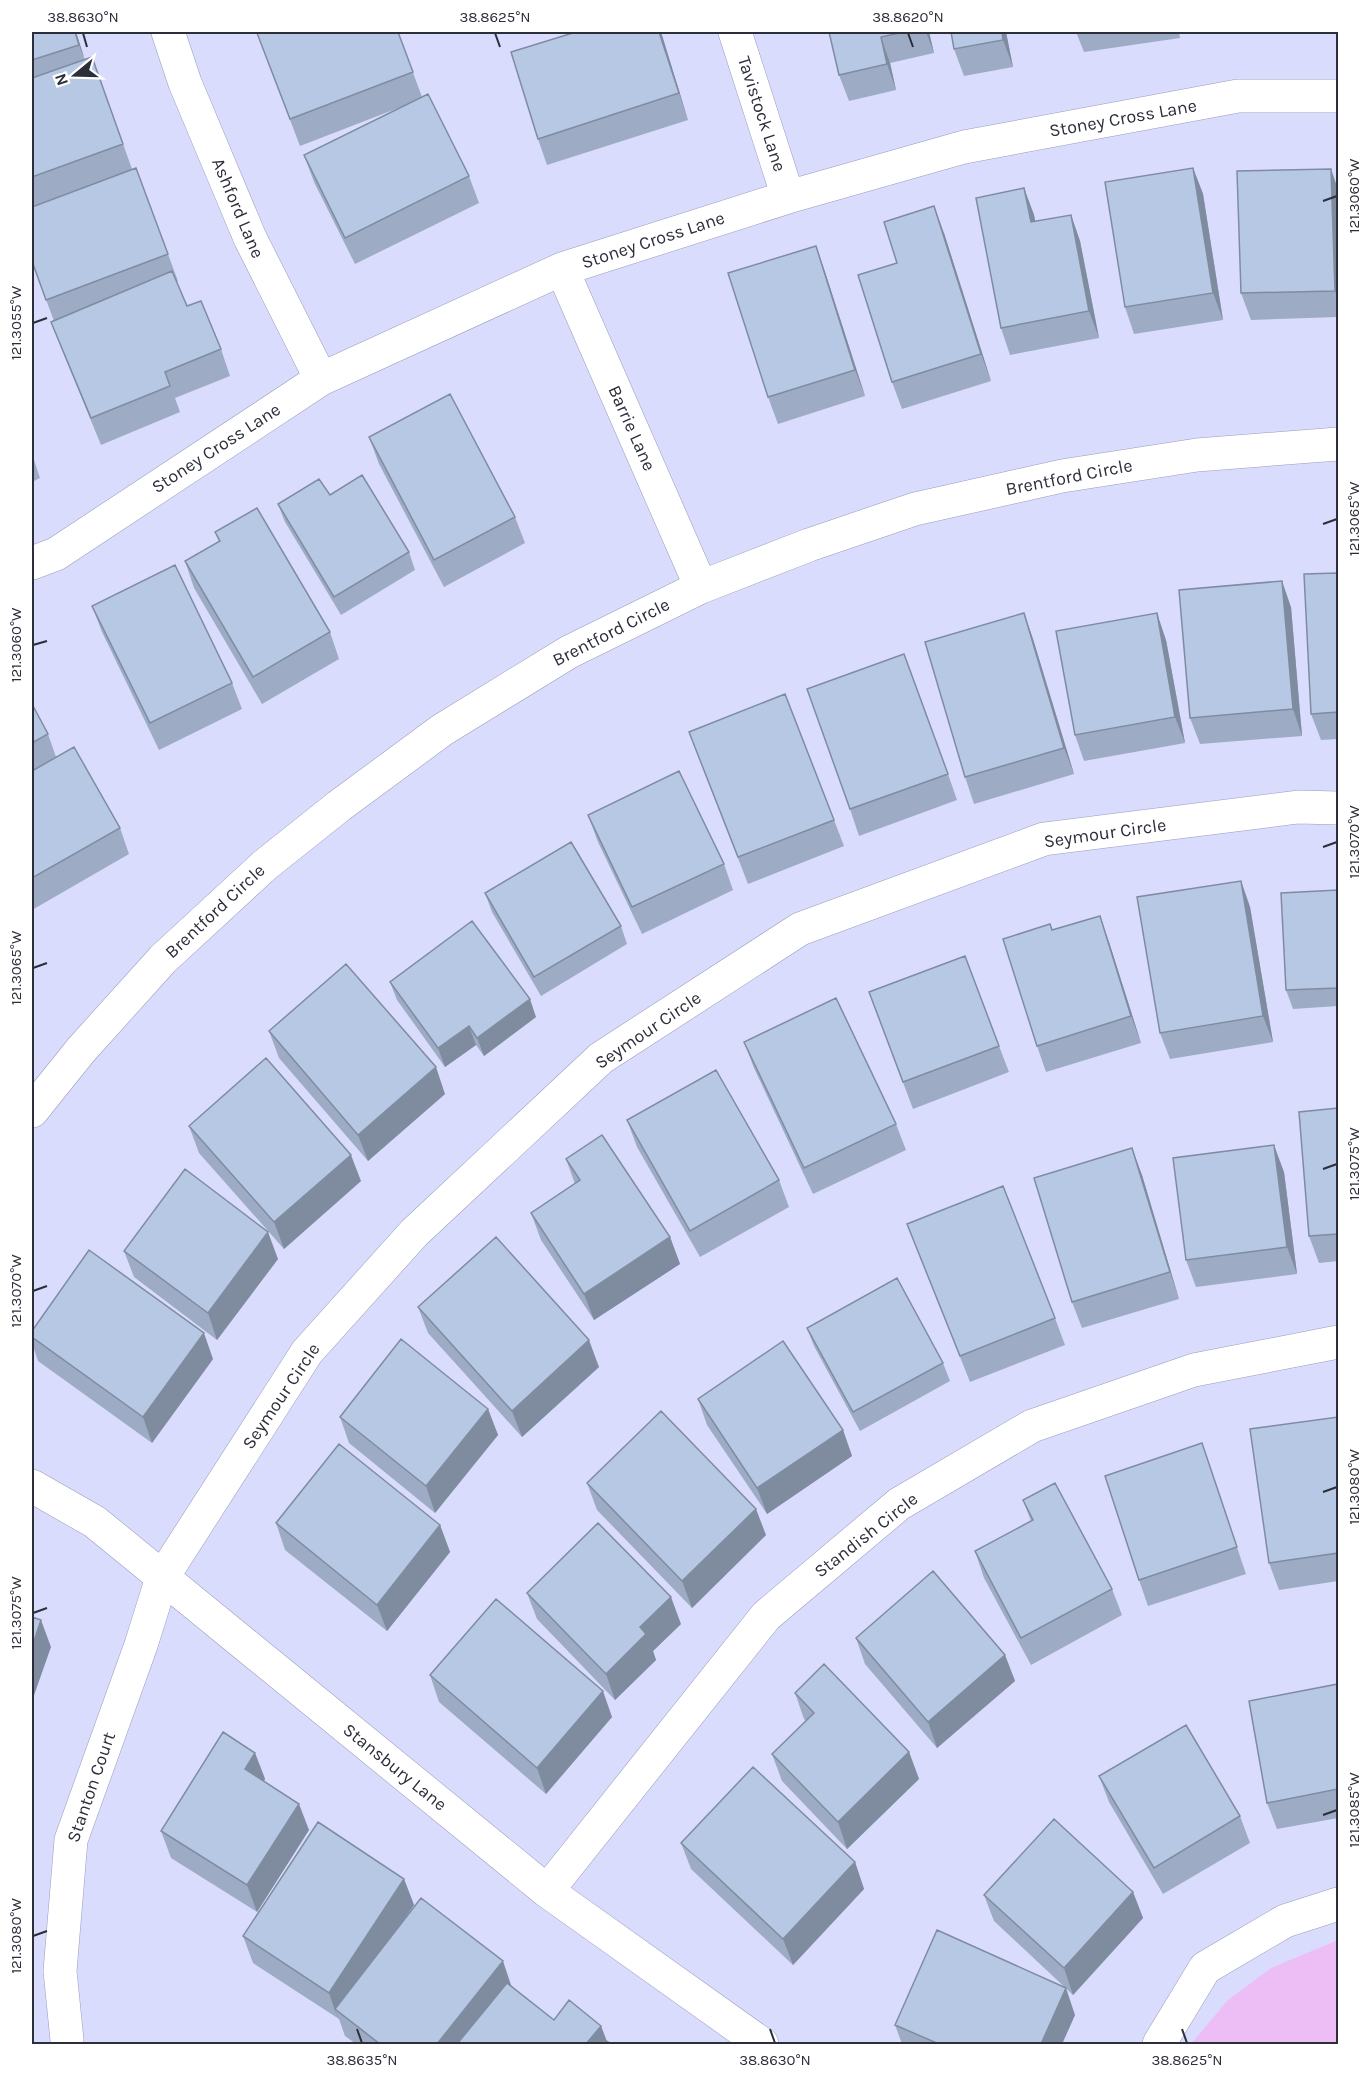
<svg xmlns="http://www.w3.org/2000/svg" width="1370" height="2076" font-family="Karla,sans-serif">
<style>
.green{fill:#edbdf5}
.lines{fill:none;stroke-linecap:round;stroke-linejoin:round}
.street-casing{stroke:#9a9cbb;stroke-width:34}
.street{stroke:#fff;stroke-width:33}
.wall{fill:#9dacc4}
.shaded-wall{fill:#7f8ca0}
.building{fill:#b6c8e4;stroke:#7f8ca0;stroke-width:1.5}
.ticks{fill:none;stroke:#2c2e3a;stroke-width:2}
.labels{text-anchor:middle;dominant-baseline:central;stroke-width:4.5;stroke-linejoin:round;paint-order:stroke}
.street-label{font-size:18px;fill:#2c2e3a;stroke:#fff}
.neatline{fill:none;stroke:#2c2e3a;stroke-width:2}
.ticks-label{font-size:15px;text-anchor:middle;fill:#2c2e3a}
</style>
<rect width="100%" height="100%" fill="#d9dcfd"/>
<!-- green -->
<path class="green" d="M 1338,1940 L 1338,2044 L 1191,2044 L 1228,2000 L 1271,1968 Z"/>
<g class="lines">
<!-- street casing -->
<g class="street-casing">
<path id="street" d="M 168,32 L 185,83 L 250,238 L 321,379
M 735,32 L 788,197
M 562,269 L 701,587
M 32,563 L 56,554 L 321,379 L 562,269 L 788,197 L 964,147 L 1238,96 L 1338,96
M 32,1111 L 81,1050 L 163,959 L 265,865 L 339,806 L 442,730 L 569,652 L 701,587 L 809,545 L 915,509 L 1062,476 L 1197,455 L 1338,444
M 32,1486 L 95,1522 L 547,1891 L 762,2044
M 547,1891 L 766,1616 L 899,1504 L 1032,1426 L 1194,1370 L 1338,1342
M 67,2040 L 60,1971 L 71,1840 L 141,1645 L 162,1578 L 307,1352 L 414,1233 L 601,1058 L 800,929 L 1044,839 L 1298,807 L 1338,808
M 1159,2044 L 1205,1968 L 1285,1921 L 1338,1904"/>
</g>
<!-- street -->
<use href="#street" class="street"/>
</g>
<!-- wall -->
<path class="wall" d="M 32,32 L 76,32 L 84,59 L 92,57 L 132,169 L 136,168 L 178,281 L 176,281 L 187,306 L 221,349 L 230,376 L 175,398 L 180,412 L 101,445 L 61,348 L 51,322 L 54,321 L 32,262 Z
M 255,32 L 398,32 L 422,97 L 469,176 L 479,203 L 355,264 L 314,182 L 304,155 L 401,107 L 300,146 L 257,33 L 256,34 Z
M 571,32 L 661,32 L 688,120 L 547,165 L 538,139 L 572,33 Z
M 829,32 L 929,32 L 934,53 L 890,63 L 896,90 L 849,101 L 839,75 Z
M 951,32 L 1006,32 L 1013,67 L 964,76 L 954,49 Z
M 1076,32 L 1179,32 L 1180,38 L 1084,52 Z
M 1193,168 L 1203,194 L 1223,320 L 1134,334 L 1125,307 Z
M 1024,188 L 1034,215 L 1035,221 L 1071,215 L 1080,241 L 1099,338 L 1010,355 L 1001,328 Z
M 1338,189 L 1338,317 L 1251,320 L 1241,293 Z
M 944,233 L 991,381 L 902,409 L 892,382 L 897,263 Z
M 816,246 L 825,272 L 865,396 L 778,424 L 768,397 Z
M 369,437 L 515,517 L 525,543 L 444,587 L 379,464 Z
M 32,454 L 40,478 L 32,482 Z
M 330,495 L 409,552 L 415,570 L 341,615 L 285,522 L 278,504 Z
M 215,532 L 330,632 L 339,659 L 262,704 L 194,588 L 185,561 L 219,542 Z
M 1338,573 L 1338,739 L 1321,740 L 1311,714 Z
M 92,606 L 232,683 L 242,709 L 159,750 L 102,632 Z
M 1291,607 L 1302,736 L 1200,744 L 1190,718 Z
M 1024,613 L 1033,639 L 1074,774 L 974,804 L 965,777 Z
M 1166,640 L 1185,743 L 1084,761 L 1075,735 Z
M 32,704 L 48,734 L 56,757 L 120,828 L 129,854 L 32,910 Z
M 689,732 L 834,820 L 844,846 L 748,884 Z
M 948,774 L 957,800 L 859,836 L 850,809 Z
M 588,815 L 724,864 L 733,890 L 642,934 L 598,842 Z
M 1241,881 L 1250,907 L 1273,1042 L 1170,1059 L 1160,1033 Z
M 1338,890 L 1338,1006 L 1293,1009 L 1286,990 Z
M 485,893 L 621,926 L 627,944 L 541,996 L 492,912 Z
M 1109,942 L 1141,1043 L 1046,1072 L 1037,1046 Z
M 390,982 L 536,1017 L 484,1056 L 476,1045 L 445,1067 L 397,1000 Z
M 869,992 L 999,1046 L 1009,1072 L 913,1109 Z
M 269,1031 L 445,1094 L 368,1161 L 279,1058 Z
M 744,1042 L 896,1124 L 906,1150 L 813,1194 L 754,1068 Z
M 1338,1108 L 1338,1261 L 1319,1263 L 1309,1236 Z
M 627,1120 L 779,1180 L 789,1207 L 700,1257 L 637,1147 Z
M 189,1126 L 361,1181 L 284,1249 L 199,1153 Z
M 566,1159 L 670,1237 L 680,1264 L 594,1320 L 541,1240 L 531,1213 L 575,1184 Z
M 1284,1172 L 1297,1274 L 1196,1287 L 1186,1260 Z
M 1142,1175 L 1179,1299 L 1082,1328 L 1072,1302 Z
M 907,1224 L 1055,1318 L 1065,1345 L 970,1382 Z
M 124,1251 L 278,1259 L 217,1340 L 134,1277 Z
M 418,1307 L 599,1367 L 522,1437 L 428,1333 Z
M 807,1328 L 943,1363 L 950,1381 L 860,1431 L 814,1346 Z
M 32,1331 L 213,1359 L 152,1443 L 38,1361 L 32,1343 Z
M 698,1399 L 843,1430 L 852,1456 L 767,1514 L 707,1425 Z
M 488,1409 L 498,1435 L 435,1513 L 349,1443 L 340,1417 Z
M 1338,1417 L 1338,1581 L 1279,1590 L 1269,1563 Z
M 1202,1443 L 1246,1574 L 1148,1606 L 1139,1580 Z
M 587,1483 L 766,1535 L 692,1608 L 597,1510 Z
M 1023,1500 L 1112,1589 L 1122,1615 L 1031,1665 L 984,1578 L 975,1551 L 1031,1521 Z
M 276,1523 L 440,1525 L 450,1552 L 387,1631 L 285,1550 Z
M 527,1593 L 681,1624 L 653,1651 L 656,1660 L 615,1700 L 537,1619 Z
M 856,1638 L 1005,1655 L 1015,1681 L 937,1748 L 865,1664 Z
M 430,1675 L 612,1717 L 546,1794 L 439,1702 Z
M 1338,1684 L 1338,1818 L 1277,1829 L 1267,1803 Z
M 795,1693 L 909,1752 L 919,1779 L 847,1849 L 782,1781 L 772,1754 L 806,1721 L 804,1719 Z
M 255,1753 L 265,1779 L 264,1781 L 309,1830 L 257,1912 L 171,1858 L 161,1831 Z
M 1099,1776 L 1240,1816 L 1250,1843 L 1163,1894 L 1109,1802 Z
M 681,1843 L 855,1862 L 864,1889 L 793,1965 L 691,1869 Z
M 404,1879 L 414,1905 L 401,1923 L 512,1987 L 554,2020 L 601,2026 L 606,2041 L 612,2044 L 356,2044 L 345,2036 L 339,2019 L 253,1963 L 243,1936 Z
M 1133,1892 L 1143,1918 L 1073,1995 L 994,1921 L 984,1895 Z
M 1075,2015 L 1062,2044 L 902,2044 L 895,2025 Z"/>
<!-- shaded-wall -->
<path class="shaded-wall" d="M 75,32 L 76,32 L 86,63 L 79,45 Z
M 659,32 L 661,32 L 688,120 L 679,93 Z
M 926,32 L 929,32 L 934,53 Z
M 1002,32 L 1006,32 L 1013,67 L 1003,40 Z
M 881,37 L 890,63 L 896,90 L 887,64 Z
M 1193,168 L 1203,194 L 1223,320 L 1213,293 Z
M 1331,169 L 1338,189 L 1338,299 L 1335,291 Z
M 1024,188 L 1034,215 L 1041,249 L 1031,222 Z
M 934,206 L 944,233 L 991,381 L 981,354 Z
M 1071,215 L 1080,241 L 1099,338 L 1089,311 Z
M 816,246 L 825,272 L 865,396 L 855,370 Z
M 1282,581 L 1291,607 L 1302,736 L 1293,709 Z
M 1024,613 L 1033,639 L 1074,774 L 1064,748 Z
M 1157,613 L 1166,640 L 1185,743 L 1175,717 Z
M 1241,881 L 1250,907 L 1273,1042 L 1263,1016 Z
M 1100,916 L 1109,942 L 1141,1043 L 1131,1016 Z
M 530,999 L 536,1017 L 484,1056 L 477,1038 Z
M 469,1026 L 476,1045 L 445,1067 L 438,1048 Z
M 436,1067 L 445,1094 L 368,1161 L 358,1135 Z
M 1274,1145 L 1284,1172 L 1297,1274 L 1287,1247 Z
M 1132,1148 L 1142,1175 L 1179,1299 L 1170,1272 Z
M 351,1155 L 361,1181 L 284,1249 L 274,1222 Z
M 268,1232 L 278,1259 L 217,1340 L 208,1313 Z
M 670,1237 L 680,1264 L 594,1320 L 584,1294 Z
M 204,1333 L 213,1359 L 152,1443 L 143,1417 Z
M 589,1340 L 599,1367 L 522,1437 L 512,1411 Z
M 488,1409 L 498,1435 L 435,1513 L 426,1486 Z
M 843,1430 L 852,1456 L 767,1514 L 757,1488 Z
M 756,1509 L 766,1535 L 692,1608 L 682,1581 Z
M 440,1525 L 450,1552 L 387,1631 L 377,1605 Z
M 671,1597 L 681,1624 L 653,1651 L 656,1660 L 615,1700 L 606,1674 L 640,1627 Z
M 41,1620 L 51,1647 L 32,1701 L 32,1647 Z
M 1005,1655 L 1015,1681 L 937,1748 L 928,1722 Z
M 603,1691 L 612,1717 L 546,1794 L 537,1768 Z
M 909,1752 L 919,1779 L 847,1849 L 838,1822 Z
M 255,1753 L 265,1779 L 255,1796 L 245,1769 Z
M 299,1804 L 309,1830 L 257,1912 L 247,1885 Z
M 855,1862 L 864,1889 L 793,1965 L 783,1939 Z
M 404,1879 L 414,1905 L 341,2014 L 335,2009 L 338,2019 L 329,1993 Z
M 1133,1892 L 1143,1918 L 1073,1995 L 1064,1968 Z
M 503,1961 L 512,1988 L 468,2044 L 437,2044 Z
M 1066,1988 L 1075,2015 L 1062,2044 L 1041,2044 Z
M 601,2026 L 608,2044 L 586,2044 Z"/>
<!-- building -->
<path class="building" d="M 32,32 L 75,32 L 79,45 L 32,60 Z
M 260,32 L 398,32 L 413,72 L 290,119 L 257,33 Z
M 576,32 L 659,32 L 679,93 L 538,139 L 511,52 Z
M 829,32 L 904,32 L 881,37 L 887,64 L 839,75 Z
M 951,32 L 1002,32 L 1003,40 L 954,49 Z
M 92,57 L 123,144 L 32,177 L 32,78 Z
M 428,94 L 469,176 L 345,238 L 304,155 Z
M 136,168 L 168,254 L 46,300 L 32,261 L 32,207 Z
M 1193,168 L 1213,293 L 1125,307 L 1105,182 Z
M 1331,169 L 1335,291 L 1241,293 L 1237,171 Z
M 1024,188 L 1031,222 L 1071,215 L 1089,311 L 1001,328 L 976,198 Z
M 934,206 L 981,354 L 892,382 L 858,275 L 897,263 L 884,222 Z
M 816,246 L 855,370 L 768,397 L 728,273 Z
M 172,271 L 187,306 L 201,301 L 221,349 L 165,372 L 170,386 L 91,418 L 51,322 Z
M 450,394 L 515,517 L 434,560 L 369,437 Z
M 362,475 L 409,552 L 334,597 L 278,504 L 319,479 L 330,495 Z
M 257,508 L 330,632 L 253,677 L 185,561 L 220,541 L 215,532 Z
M 175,565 L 232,683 L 150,723 L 92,606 Z
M 1338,573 L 1338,712 L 1311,714 L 1304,574 Z
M 1282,581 L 1293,709 L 1190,718 L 1179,590 Z
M 1024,613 L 1064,748 L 965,777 L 925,642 Z
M 1157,613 L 1175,717 L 1075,735 L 1056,631 Z
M 904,654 L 948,774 L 850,809 L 807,689 Z
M 785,694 L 834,820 L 738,857 L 689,732 Z
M 32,704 L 48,734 L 32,743 Z
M 74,747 L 120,828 L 32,878 L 32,771 Z
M 679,771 L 724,864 L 632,907 L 588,815 Z
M 571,842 L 621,926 L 534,977 L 485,893 Z
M 1241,881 L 1263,1016 L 1160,1033 L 1137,897 Z
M 1338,890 L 1338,988 L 1286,990 L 1281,893 Z
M 1100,916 L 1131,1016 L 1037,1046 L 1003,939 L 1050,924 L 1052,930 Z
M 472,921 L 530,999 L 477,1038 L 469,1026 L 438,1048 L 390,982 Z
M 965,956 L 999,1046 L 903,1082 L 869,992 Z
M 346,964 L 436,1067 L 358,1135 L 269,1031 Z
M 836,998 L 896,1124 L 804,1168 L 744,1042 Z
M 266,1058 L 351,1155 L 274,1222 L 189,1126 Z
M 716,1070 L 779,1180 L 690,1231 L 627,1120 Z
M 1338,1108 L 1338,1234 L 1309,1236 L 1299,1112 Z
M 602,1135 L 670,1237 L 584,1294 L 531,1213 L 580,1180 L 566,1159 Z
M 1274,1145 L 1287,1247 L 1186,1260 L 1173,1158 Z
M 1132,1148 L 1170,1272 L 1072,1302 L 1034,1178 Z
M 185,1169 L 268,1232 L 208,1313 L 124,1251 Z
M 1003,1186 L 1055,1318 L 960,1356 L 907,1224 Z
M 496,1237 L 589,1340 L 512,1411 L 418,1307 Z
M 89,1250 L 204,1333 L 143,1417 L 32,1337 L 32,1331 Z
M 897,1278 L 943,1363 L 853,1412 L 807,1328 Z
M 401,1339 L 488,1409 L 426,1486 L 340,1417 Z
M 783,1341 L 843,1430 L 757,1488 L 698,1399 Z
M 661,1411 L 756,1509 L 682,1581 L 587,1483 Z
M 1338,1417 L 1338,1553 L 1269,1563 L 1250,1429 Z
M 1202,1443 L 1237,1547 L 1139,1580 L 1105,1476 Z
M 339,1444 L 440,1525 L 377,1605 L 276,1523 Z
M 1055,1483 L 1112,1589 L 1021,1638 L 975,1551 L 1033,1520 L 1023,1500 Z
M 598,1523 L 671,1597 L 640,1627 L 646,1634 L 606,1674 L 527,1593 Z
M 933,1571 L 1005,1655 L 928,1722 L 856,1638 Z
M 496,1599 L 603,1691 L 537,1768 L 430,1675 Z
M 32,1617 L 41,1620 L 32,1647 Z
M 824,1664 L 909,1752 L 838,1822 L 772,1754 L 814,1713 L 795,1693 Z
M 1338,1684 L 1338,1789 L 1267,1803 L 1249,1701 Z
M 1186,1725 L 1240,1816 L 1154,1868 L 1099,1776 Z
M 223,1732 L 255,1753 L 245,1769 L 299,1804 L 247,1885 L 161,1831 Z
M 753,1767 L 855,1862 L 783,1939 L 681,1843 Z
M 1054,1819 L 1133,1892 L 1064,1968 L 984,1895 Z
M 318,1822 L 404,1879 L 329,1993 L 243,1936 Z
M 421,1898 L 503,1961 L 437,2044 L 380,2044 L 335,2009 Z
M 937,1930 L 1066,1988 L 1041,2044 L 939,2044 L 895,2025 Z
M 507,1983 L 554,2020 L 569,2000 L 601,2026 L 586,2044 L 457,2044 Z
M 606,2041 L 612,2044 L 603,2044 Z"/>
<!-- ticks -->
<path class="ticks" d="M 83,33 L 87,47M 495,33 L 500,47M 908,33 L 913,47M 1323,201 L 1337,196M 33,323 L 47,318M 1323,524 L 1337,519M 33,645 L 47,641M 1323,847 L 1337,842M 33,968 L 47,963M 1323,1169 L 1337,1164M 33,1291 L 47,1286M 1323,1492 L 1337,1487M 33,1613 L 47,1608M 1323,1815 L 1337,1810M 33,1936 L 47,1931M 357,2029 L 362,2043M 770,2029 L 775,2043M 1182,2029 L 1187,2043"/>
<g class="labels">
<!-- street labels -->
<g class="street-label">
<text transform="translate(762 114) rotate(72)">Tavistock Lane</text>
<text transform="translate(1123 118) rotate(-10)">Stoney Cross Lane</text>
<text transform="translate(238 208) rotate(67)">Ashford Lane</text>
<text transform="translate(653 240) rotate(-18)">Stoney Cross Lane</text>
<text transform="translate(632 428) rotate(66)">Barrie Lane</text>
<text transform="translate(216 448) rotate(-33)">Stoney Cross Lane</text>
<text transform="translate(1069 477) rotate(-11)">Brentford Circle</text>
<text transform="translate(611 632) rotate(-27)">Brentford Circle</text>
<text transform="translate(1105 833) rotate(-8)">Seymour Circle</text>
<text transform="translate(215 911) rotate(-43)">Brentford Circle</text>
<text transform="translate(648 1030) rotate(-34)">Seymour Circle</text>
<text transform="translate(281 1396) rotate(-56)">Seymour Circle</text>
<text transform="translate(866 1535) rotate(-38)">Standish Circle</text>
<text transform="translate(395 1767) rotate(39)">Stansbury Lane</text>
<text transform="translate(91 1787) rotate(-71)">Stanton Court</text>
</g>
</g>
<!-- border -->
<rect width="1370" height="2076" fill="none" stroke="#ffffff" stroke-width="66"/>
<!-- north arrow -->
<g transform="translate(75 75) rotate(251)" stroke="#ffffff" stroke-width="4.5" paint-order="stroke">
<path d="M0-4.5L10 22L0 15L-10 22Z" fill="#2c2e3a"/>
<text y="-9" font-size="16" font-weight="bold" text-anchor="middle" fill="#2c2e3a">N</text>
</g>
<rect x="33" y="33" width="1304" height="2010" class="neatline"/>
<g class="ticks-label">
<text x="83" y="22">38.8630°N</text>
<text x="495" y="22">38.8625°N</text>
<text x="908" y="22">38.8620°N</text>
<text transform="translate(1354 196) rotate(-90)" y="5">121.3060°W</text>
<text transform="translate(16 323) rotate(-90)" y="5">121.3055°W</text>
<text transform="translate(1354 519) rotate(-90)" y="5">121.3065°W</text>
<text transform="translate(16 645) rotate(-90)" y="5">121.3060°W</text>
<text transform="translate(1354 842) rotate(-90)" y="5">121.3070°W</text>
<text transform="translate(16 968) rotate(-90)" y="5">121.3065°W</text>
<text transform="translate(1354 1164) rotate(-90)" y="5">121.3075°W</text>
<text transform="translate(16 1291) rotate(-90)" y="5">121.3070°W</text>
<text transform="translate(1354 1487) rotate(-90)" y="5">121.3080°W</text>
<text transform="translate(16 1613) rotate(-90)" y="5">121.3075°W</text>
<text transform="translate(1354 1810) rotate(-90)" y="5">121.3085°W</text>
<text transform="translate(16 1936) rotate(-90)" y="5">121.3080°W</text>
<text x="362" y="2065">38.8635°N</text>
<text x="775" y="2065">38.8630°N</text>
<text x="1187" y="2065">38.8625°N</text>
</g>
</svg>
